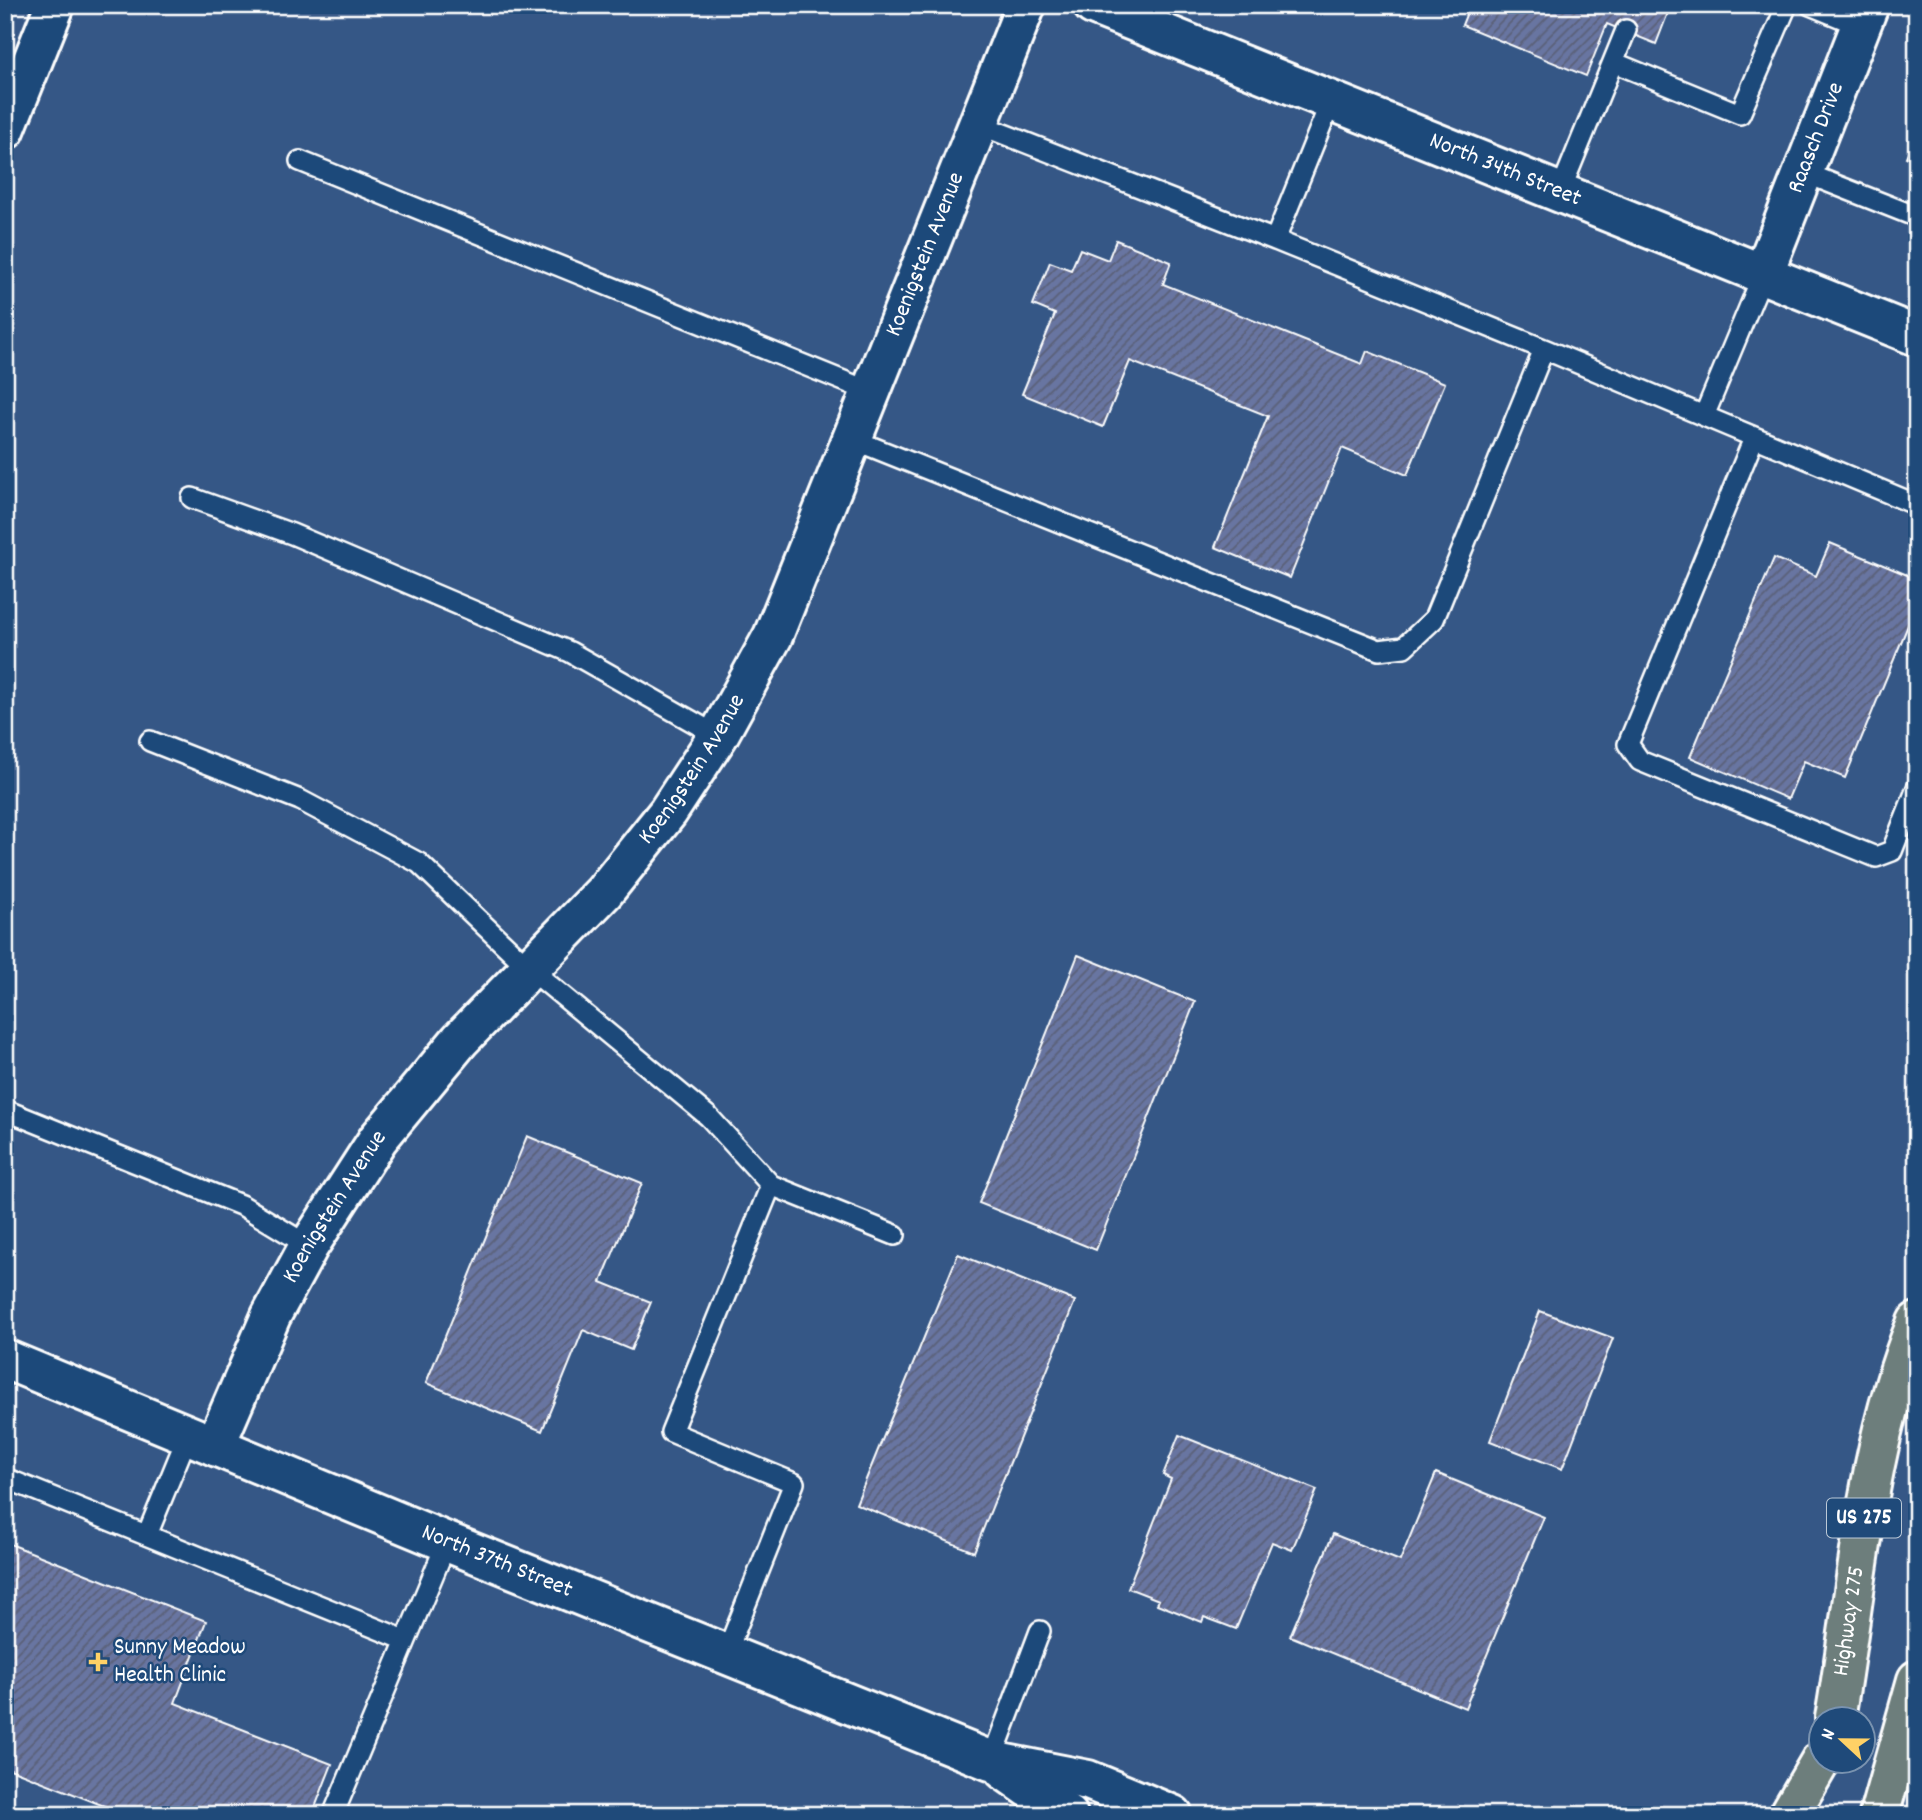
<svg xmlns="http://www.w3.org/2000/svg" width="1922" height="1820" font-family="Dekko,sans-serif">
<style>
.building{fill:url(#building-hatch);stroke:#fff;stroke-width:2}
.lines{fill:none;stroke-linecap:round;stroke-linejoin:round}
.service-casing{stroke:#fff;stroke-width:24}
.minor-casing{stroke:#fff;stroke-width:44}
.tertiary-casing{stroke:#fff;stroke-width:44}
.trunk-casing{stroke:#fff;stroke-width:44}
.service{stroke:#1f4a7a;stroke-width:19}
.minor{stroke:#1f4a7a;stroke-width:38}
.tertiary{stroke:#1f4a7a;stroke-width:38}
.trunk{stroke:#6d7e7c;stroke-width:38}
.poi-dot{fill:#ffd166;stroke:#1f4a7a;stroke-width:2.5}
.labels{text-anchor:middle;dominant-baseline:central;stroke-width:5;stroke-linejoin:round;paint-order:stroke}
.shield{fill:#1f4a7a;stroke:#bcc9d7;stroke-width:2}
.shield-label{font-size:23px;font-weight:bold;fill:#fff}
.street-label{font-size:24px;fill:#fff;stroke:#1f4a7a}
.poi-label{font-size:24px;fill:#fff;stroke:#1f4a7a;text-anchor:start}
</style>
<defs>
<pattern id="building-hatch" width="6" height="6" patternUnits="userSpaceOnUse" patternTransform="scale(1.75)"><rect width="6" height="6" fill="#6774a1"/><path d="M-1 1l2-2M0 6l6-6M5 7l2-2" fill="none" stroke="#5a6076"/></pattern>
</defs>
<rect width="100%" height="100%" fill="#355786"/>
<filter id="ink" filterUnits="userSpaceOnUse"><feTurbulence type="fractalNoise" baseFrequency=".0143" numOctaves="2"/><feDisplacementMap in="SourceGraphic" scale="14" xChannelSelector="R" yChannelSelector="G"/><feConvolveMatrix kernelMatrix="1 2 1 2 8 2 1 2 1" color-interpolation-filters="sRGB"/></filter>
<g filter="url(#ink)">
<!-- building -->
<path class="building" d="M 1470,5 L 1671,5 L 1656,44 L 1607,24 L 1586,76 L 1462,25 Z
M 1917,131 L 1917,161 L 1906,157 Z
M 1116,240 L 1171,262 L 1163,284 L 1362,364 L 1367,351 L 1445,383 L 1407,475 L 1342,448 L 1290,578 L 1215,547 L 1268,416 L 1130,361 L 1103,427 L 1022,394 L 1055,314 L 1033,305 L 1050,262 L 1071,270 L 1080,249 L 1108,260 Z
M 1830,543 L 1917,579 L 1917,627 L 1909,623 L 1845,778 L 1804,761 L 1788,799 L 1690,757 L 1774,558 L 1816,576 Z
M 1078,955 L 1195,1002 L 1096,1250 L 979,1203 Z
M 527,1136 L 642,1183 L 601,1282 L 651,1302 L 631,1350 L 583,1330 L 542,1431 L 426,1383 Z
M 958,1254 L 1075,1301 L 974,1552 L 856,1504 Z
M 1540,1311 L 1613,1338 L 1562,1469 L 1490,1441 Z
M 1179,1435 L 1317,1490 L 1292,1550 L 1272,1542 L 1236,1629 L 1204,1617 L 1202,1622 L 1157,1604 L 1159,1600 L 1128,1588 L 1171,1479 L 1163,1475 Z
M 1436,1473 L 1544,1517 L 1465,1708 L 1290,1636 L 1333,1534 L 1400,1561 Z
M 5,1542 L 206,1621 L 175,1703 L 332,1764 L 312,1815 L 127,1815 L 5,1767 L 5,1734 L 14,1713 L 5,1709 Z"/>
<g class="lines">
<!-- service casing -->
<g class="service-casing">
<path id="service" d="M 1810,5 L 1861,26
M 1613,62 L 1740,114 L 1787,5
M 978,124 L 1275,240 L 1331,101
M 300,161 L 871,392
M 1803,172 L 1917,217
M 1560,192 L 1626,30
M 1275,240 L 1544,349
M 1764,272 L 1704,416 L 1917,505
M 1754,438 L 1628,744 L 1640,761 L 1876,857 L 1892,851 L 1917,788
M 852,439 L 1379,650 L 1404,647 L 1434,619 L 1544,349 L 1704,416
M 192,498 L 292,534 L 570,652 L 718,736
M 150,741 L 300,800 L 419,863 L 530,969 L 709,1117 L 771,1185 L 671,1432 L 794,1483 L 726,1654
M 5,1110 L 243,1206 L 309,1246
M 771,1185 L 895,1235
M 5,1478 L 405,1640
M 147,1535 L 188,1435
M 991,1761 L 1040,1631
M 333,1815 L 447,1542"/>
</g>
<!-- minor casing -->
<g class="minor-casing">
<g id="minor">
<path id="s1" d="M 1093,5 L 1917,336"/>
<path d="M 5,130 L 55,5"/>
<path id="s2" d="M 1764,272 L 1869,5"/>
<path id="s3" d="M 215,1446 L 271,1316 L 309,1246 L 378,1139 L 460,1040 L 604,892 L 668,812 L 718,736 L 773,636 L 1026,5"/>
</g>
</g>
<!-- tertiary casing -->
<g class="tertiary-casing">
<g id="tertiary">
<path id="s4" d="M 5,1359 L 447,1542 L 991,1761 L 1088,1780 L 1173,1815"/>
<path d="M 1004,1770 L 1068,1815"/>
</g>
</g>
<!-- trunk casing -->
<g class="trunk-casing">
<g id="trunk">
<path id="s5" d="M 1835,1718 C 1858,1585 1865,1449 1917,1322"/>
<path d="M 1789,1815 L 1821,1760"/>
<path d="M 1879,1815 L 1917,1680"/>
</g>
</g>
<!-- service -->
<use href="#service" class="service"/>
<!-- minor -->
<use href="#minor" class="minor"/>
<!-- tertiary -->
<use href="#tertiary" class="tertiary"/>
<!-- trunk -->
<use href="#trunk" class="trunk"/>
</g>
</g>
<!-- markers -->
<path class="poi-dot" d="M94.5 1651.5h7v7h7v7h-7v7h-7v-7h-7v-7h7z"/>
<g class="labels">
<!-- shield labels -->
<rect class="shield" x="1827" y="1498.5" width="74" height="39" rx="5"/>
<g class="shield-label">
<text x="1864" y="1518">US 275</text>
</g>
<!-- street labels -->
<g class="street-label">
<text stroke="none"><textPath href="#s2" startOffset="144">Raasch Drive</textPath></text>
<text stroke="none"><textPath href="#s1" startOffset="444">North 34th Street</textPath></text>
<text stroke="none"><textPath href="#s3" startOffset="1402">Koenigstein Avenue</textPath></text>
<text stroke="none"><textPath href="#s3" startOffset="835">Koenigstein Avenue</textPath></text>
<text stroke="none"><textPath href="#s3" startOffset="268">Koenigstein Avenue</textPath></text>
<text stroke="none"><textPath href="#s4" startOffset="532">North 37th Street</textPath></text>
<text stroke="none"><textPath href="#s5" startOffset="98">Highway 275</textPath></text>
</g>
<!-- poi labels -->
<g class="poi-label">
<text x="114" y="1648">Sunny Meadow<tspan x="114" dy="28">Health Clinic</tspan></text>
</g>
</g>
<!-- margin -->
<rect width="1922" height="1820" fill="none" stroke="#1f4a7a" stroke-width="28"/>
<rect x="14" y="14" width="1894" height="1792" fill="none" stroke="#fff" stroke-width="2.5" filter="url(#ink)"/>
<!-- north arrow -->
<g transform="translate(1842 1740) rotate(292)"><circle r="33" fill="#1f4a7a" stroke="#7992af" stroke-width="2"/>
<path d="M0-5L12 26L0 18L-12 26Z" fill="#ffd166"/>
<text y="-10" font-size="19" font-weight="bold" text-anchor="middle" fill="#ffffff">N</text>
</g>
</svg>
